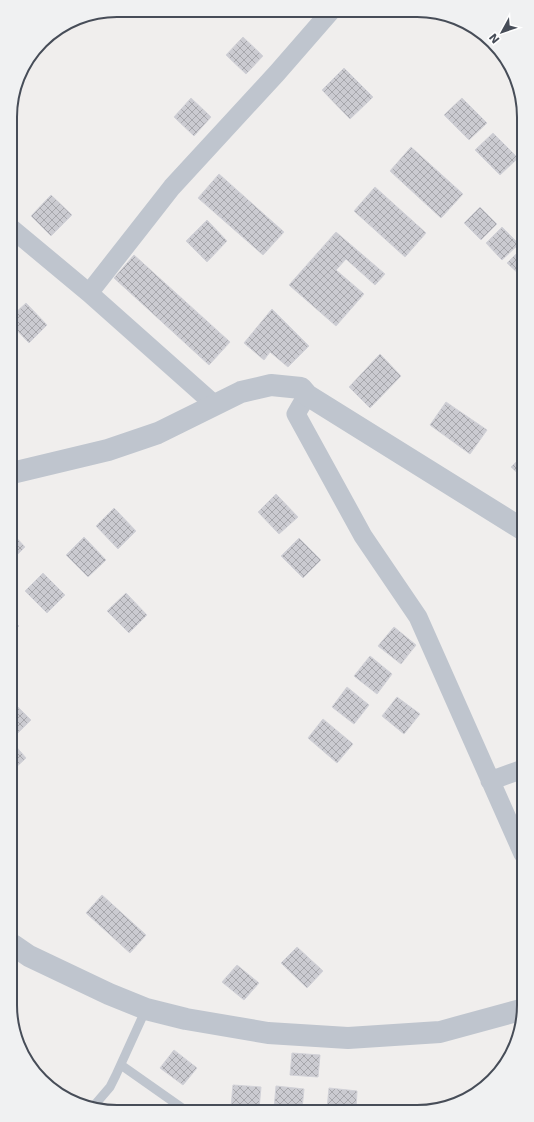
<svg xmlns="http://www.w3.org/2000/svg" width="534" height="1122" font-family="'DejaVu Sans',sans-serif">
<style>
.building{fill:url(#building-cross-hatch);stroke:#d2d2d8}
.lines{fill:none;stroke-linecap:round;stroke-linejoin:round}
.service{stroke:#bfc5ce;stroke-width:9}
.minor{stroke:#bfc5ce;stroke-width:19}
.tertiary{stroke:#bfc5ce;stroke-width:22}
.rim{fill:none;stroke:#474d58;stroke-width:2}
</style>
<defs>
<pattern id="building-cross-hatch" width="8" height="8" patternUnits="userSpaceOnUse"><rect width="8" height="8" fill="#cbcbd1"/><path d="M0 0l8 8M0 8l8-8" fill="none" stroke="#a7a7ac"/></pattern>
</defs>
<rect width="100%" height="100%" fill="#f0eeed"/>
<!-- building -->
<path class="building" d="M 243,37 L 263,56 L 246,74 L 226,55 Z
M 344,68 L 373,97 L 350,119 L 322,90 Z
M 191,98 L 211,117 L 194,136 L 174,117 Z
M 462,98 L 487,123 L 469,140 L 444,115 Z
M 493,133 L 518,158 L 500,175 L 475,150 Z
M 411,147 L 463,194 L 441,218 L 390,171 Z
M 219,174 L 284,232 L 263,255 L 198,198 Z
M 375,187 L 426,233 L 405,257 L 354,211 Z
M 51,195 L 72,215 L 51,236 L 31,216 Z
M 480,207 L 497,224 L 481,240 L 464,223 Z
M 207,220 L 227,241 L 207,262 L 186,241 Z
M 502,227 L 519,244 L 502,260 L 486,243 Z
M 336,232 L 385,274 L 375,285 L 346,259 L 336,270 L 364,294 L 336,326 L 289,285 Z
M 521,249 L 521,276 L 507,263 Z
M 134,255 L 230,342 L 209,365 L 114,278 Z
M 26,303 L 47,325 L 29,343 L 12,325 L 12,316 Z
M 272,309 L 309,346 L 288,367 L 270,352 L 264,360 L 244,343 Z
M 380,354 L 401,376 L 370,408 L 349,387 Z
M 446,402 L 487,430 L 470,454 L 430,425 Z
M 522,456 L 522,477 L 511,467 Z
M 276,494 L 298,517 L 279,534 L 258,512 Z
M 114,508 L 136,531 L 118,549 L 96,526 Z
M 12,533 L 25,547 L 12,560 Z
M 84,537 L 106,560 L 88,577 L 66,555 Z
M 299,538 L 321,560 L 303,578 L 281,556 Z
M 43,573 L 65,595 L 47,613 L 25,591 Z
M 126,593 L 147,615 L 129,633 L 107,611 Z
M 12,619 L 19,626 L 12,632 Z
M 394,627 L 416,645 L 401,664 L 378,646 Z
M 370,656 L 392,674 L 377,694 L 354,676 Z
M 347,687 L 369,705 L 354,724 L 332,707 Z
M 397,697 L 420,714 L 404,734 L 382,716 Z
M 13,702 L 31,720 L 13,738 Z
M 323,719 L 353,744 L 337,763 L 308,738 Z
M 13,743 L 26,758 L 13,770 Z
M 102,895 L 146,935 L 130,953 L 86,913 Z
M 297,947 L 323,971 L 307,988 L 281,963 Z
M 237,965 L 259,983 L 244,1000 L 222,982 Z
M 174,1050 L 197,1068 L 183,1085 L 160,1068 Z
M 292,1053 L 320,1055 L 318,1077 L 290,1075 Z
M 233,1085 L 261,1087 L 259,1109 L 231,1107 Z
M 276,1086 L 304,1089 L 302,1109 L 274,1109 Z
M 329,1088 L 357,1091 L 356,1109 L 327,1109 Z"/>
<g class="lines">
<!-- service -->
<path class="service" d="M 121,1065 L 185,1110
M 92,1108 L 110,1087 L 116,1075 L 146,1009"/>
<!-- minor -->
<path class="minor" d="M 11,228 L 89,293 L 215,405
M 89,293 L 172,187 L 277,73 L 331,11
M 307,395 L 296,414 L 363,536 L 418,617 L 523,854
M 490,781 L 523,769"/>
<!-- tertiary -->
<path class="tertiary" d="M 12,473 L 108,450 L 158,433 L 241,392 L 271,385 L 301,388 L 307,395 L 522,529
M 13,945 L 29,956 L 109,994 L 146,1009 L 186,1019 L 268,1033 L 348,1038 L 440,1032 L 524,1009"/>
</g>
<!-- crop -->
<path d="M0 0H534V1122H0ZM117 17H417A100 100 0 0 1 517 117V1005A100 100 0 0 1 417 1105H117A100 100 0 0 1 17 1005V117A100 100 0 0 1 117 17Z" fill="#f0f1f2" fill-rule="evenodd"/>
<path class="rim" d="M117 17H417A100 100 0 0 1 517 117V1005A100 100 0 0 1 417 1105H117A100 100 0 0 1 17 1005V117A100 100 0 0 1 117 17Z"/>
<!-- north arrow -->
<g transform="translate(502 32) rotate(230)" stroke="#ffffff" stroke-width="3" paint-order="stroke">
<path d="M0-3L7 15L0 10L-7 15Z" fill="#474d58"/>
<text y="-6" font-size="11" font-weight="bold" text-anchor="middle" fill="#474d58">N</text>
</g>
</svg>
